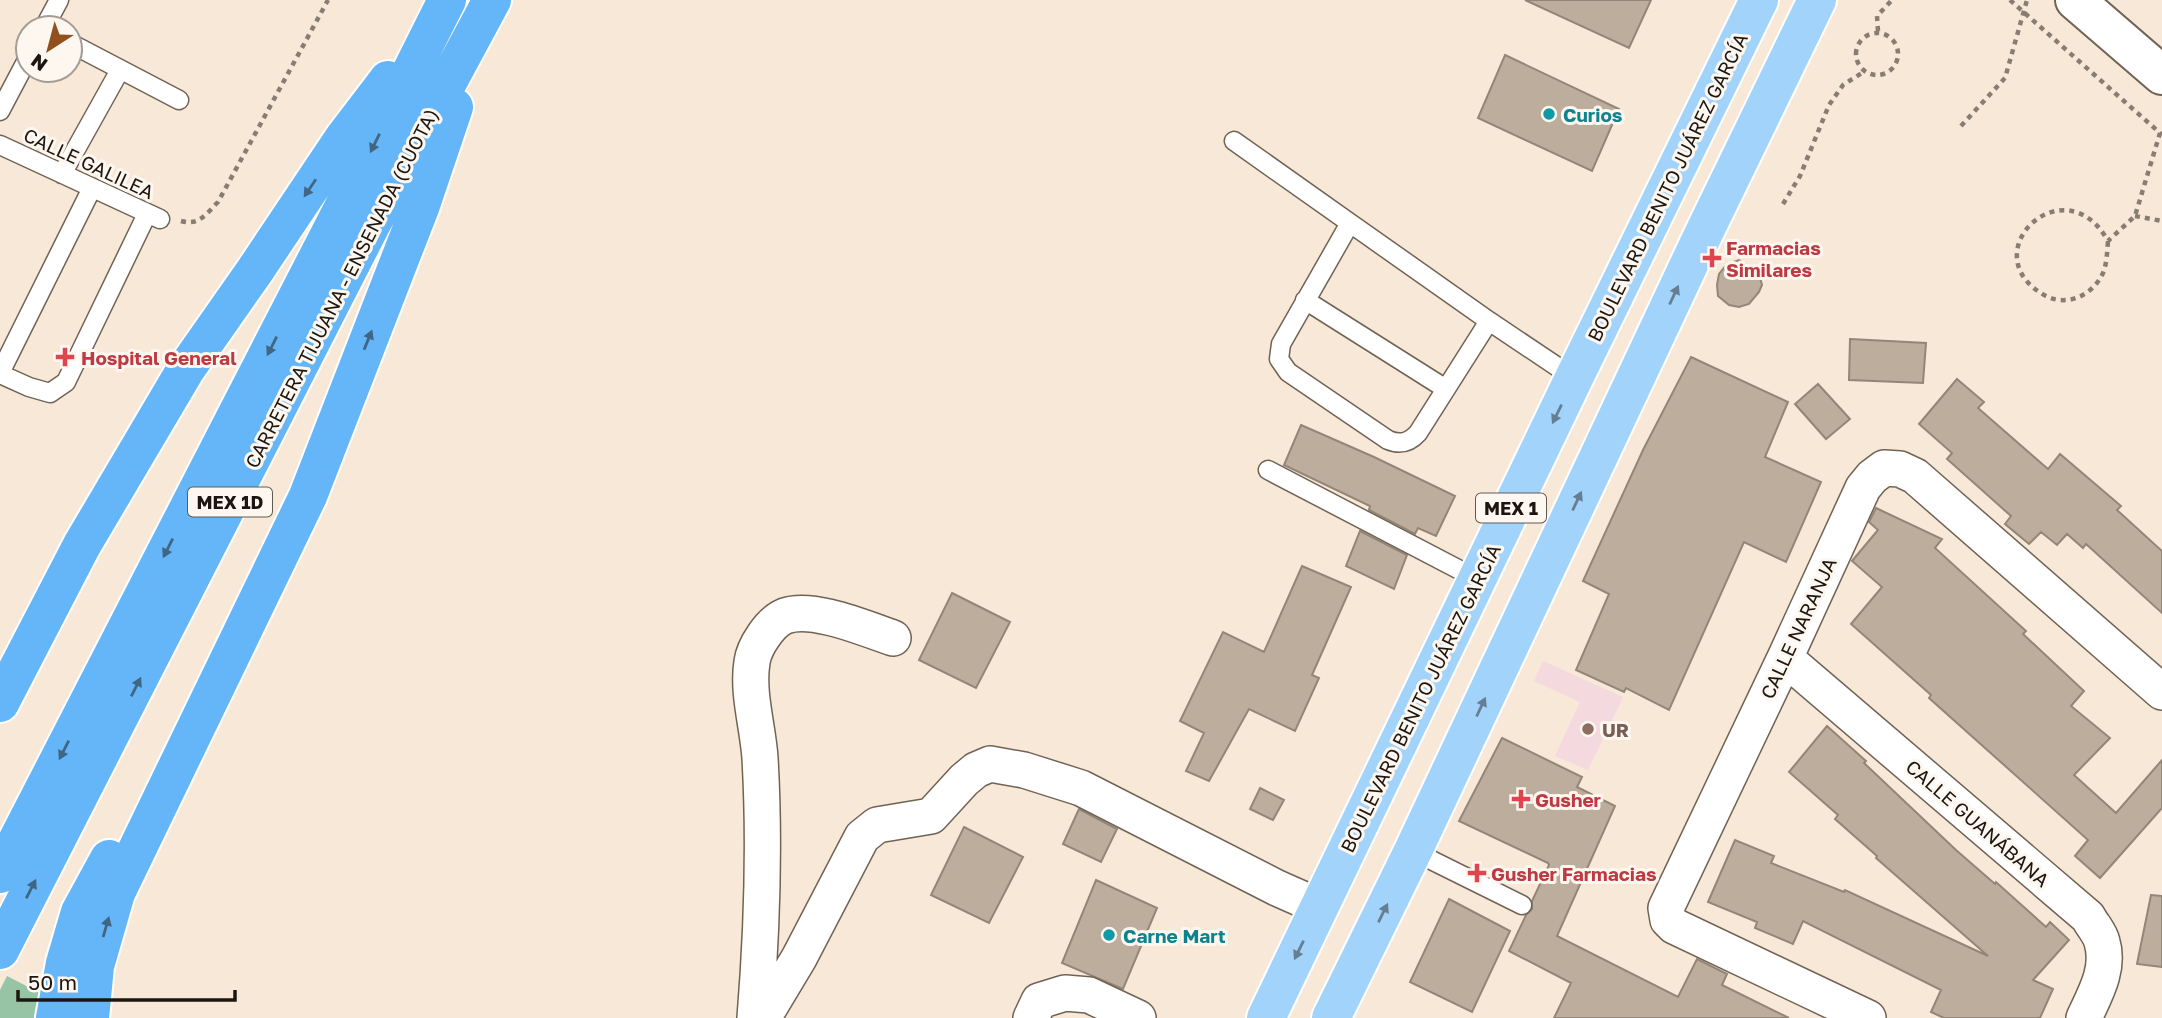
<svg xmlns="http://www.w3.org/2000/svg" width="2162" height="1018" font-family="'Golos Text',sans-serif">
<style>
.education{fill:#f4d9de}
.green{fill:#97c4a4}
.building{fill:#bcad9d;stroke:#948677;stroke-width:2}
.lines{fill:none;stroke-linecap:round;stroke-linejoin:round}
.service-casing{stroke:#716354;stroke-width:21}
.minor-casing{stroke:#716354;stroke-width:38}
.tertiary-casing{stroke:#716354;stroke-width:42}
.primary-casing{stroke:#fff;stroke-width:42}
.motorway-casing{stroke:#fff;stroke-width:42}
.path{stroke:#887d73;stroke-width:4.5;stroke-dasharray:5 5;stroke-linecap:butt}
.service{stroke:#fff;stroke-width:18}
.minor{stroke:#fff;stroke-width:35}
.tertiary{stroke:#fff;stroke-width:38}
.primary{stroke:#a2d3fb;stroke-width:38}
.motorway{stroke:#64b6f8;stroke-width:38}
.oneway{fill:#406684}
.oneway2{fill:#667e92}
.culture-dot{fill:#0f9aa8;stroke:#fef7f0;stroke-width:2.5}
.health-dot{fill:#e0444e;stroke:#fef7f0;stroke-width:2.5}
.education-dot{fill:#8d6e63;stroke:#fef7f0;stroke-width:2.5}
.labels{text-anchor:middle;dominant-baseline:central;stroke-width:6;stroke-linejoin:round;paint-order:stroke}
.shield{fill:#fef7f0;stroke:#605a54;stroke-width:2}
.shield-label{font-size:18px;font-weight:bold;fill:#1c1611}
.culture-label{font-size:19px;font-weight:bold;fill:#0d838f;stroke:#fef7f0;text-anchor:start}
.street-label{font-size:19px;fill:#1c1611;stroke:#fef7f0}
.health-label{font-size:19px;font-weight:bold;fill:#be3a42;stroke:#fef7f0;text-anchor:start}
.education-label{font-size:19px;font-weight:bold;fill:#785e54;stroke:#fef7f0;text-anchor:start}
</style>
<rect width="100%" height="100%" fill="#f8e8d8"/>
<!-- education -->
<path class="education" d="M 1543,661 L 1623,697 L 1588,770 L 1555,756 L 1580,702 L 1534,681 Z"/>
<!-- green -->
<path class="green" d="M 7,976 L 40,993 L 35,1018 L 0,1018 L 0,990 Z"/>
<!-- building -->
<path class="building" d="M 1525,0 L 1651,0 L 1629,48 Z
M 1505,55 L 1619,109 L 1592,171 L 1478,118 Z
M 1739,260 L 1759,274 L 1762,285 L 1759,292 L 1749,304 L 1739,307 L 1729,305 L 1718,296 L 1717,285 L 1719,274 L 1727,264 Z
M 1850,339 L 1926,343 L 1923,383 L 1849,380 Z
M 1691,357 L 1788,402 L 1765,457 L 1821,482 L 1786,562 L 1744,542 L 1669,710 L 1626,688 L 1624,692 L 1576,670 L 1609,594 L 1583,581 L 1643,450 Z
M 1957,379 L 1984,402 L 1978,408 L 2048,469 L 2060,454 L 2121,506 L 2117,510 L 2162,551 L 2162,613 L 2086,544 L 2083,548 L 2067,534 L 2057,545 L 2041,532 L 2029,544 L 2005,524 L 2011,516 L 1947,459 L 1952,453 L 1919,424 Z
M 1818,384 L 1850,419 L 1826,439 L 1795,404 Z
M 1301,425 L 1374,457 L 1455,496 L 1436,536 L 1418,528 L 1415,534 L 1369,510 L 1370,506 L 1284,465 Z
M 1876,508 L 1942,539 L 1935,548 L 2026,631 L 2023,634 L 2084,691 L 2071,706 L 2110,738 L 2074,775 L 2116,813 L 2162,760 L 2162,808 L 2100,878 L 2075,856 L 2088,840 L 1929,698 L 1931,695 L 1851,624 L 1882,587 L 1852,561 L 1878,530 L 1869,522 Z
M 1360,531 L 1407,555 L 1394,589 L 1346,566 Z
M 1302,566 L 1351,587 L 1312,675 L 1319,678 L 1295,731 L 1249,709 L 1209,781 L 1186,771 L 1204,733 L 1180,721 L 1223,632 L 1264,652 Z
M 952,593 L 1010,622 L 976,688 L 919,660 Z
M 1827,726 L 1866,761 L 1864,763 L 1956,850 L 1995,884 L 1996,882 L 2046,927 L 2050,922 L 2069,940 L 2033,980 L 2053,989 L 2040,1018 L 1944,1018 L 1931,1012 L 1941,990 L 1803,921 L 1793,944 L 1755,928 L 1757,922 L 1708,902 L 1735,840 L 1774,856 L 1771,863 L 1844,892 L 1845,890 L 1988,956 L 1876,858 L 1877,856 L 1835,819 L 1838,815 L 1789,772 Z
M 1502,738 L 1582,777 L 1577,787 L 1615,806 L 1557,936 L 1678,997 L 1697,959 L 1727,974 L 1722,985 L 1789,1018 L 1554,1018 L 1571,983 L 1509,951 L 1526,915 L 1532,909 L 1532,901 L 1549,865 L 1548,863 L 1459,821 Z
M 1260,788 L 1284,800 L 1273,820 L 1250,809 Z
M 1079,809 L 1117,829 L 1101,862 L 1063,844 Z
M 964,827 L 1023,857 L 989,923 L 931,895 Z
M 1096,880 L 1157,908 L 1123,989 L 1062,963 Z
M 2151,895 L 2162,896 L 2162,967 L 2137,964 Z
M 1449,899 L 1510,931 L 1472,1012 L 1410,982 Z"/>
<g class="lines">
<!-- service casing -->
<g class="service-casing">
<path id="service" d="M 44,28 L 59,0
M 70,43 L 179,100
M 0,111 L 28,58
M 1234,141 L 1350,223
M 0,145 L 160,219
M 62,174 L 120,70
M 1305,300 L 1446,389
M 1489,321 L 1418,433 C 1409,443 1400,445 1388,440 L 1288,372 L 1279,359 L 1281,344 L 1350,223 L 1489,321 L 1574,378
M 0,373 L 92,188
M 0,374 L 29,387 L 50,393 L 66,382 L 147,214
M 1268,470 L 1477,579
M 1413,851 L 1522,905"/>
</g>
<!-- minor casing -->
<g class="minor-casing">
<path id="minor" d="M 1785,658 L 2088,917 C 2092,925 2100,933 2102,942 C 2110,969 2095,994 2084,1018
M 755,1018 C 762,931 765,845 760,758 C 758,727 747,693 752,662 C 754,647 770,622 785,616 C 813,606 866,629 893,638
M 763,1018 L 799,958 L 862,837 L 877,825 L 931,816 L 964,780 L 976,770 L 990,764 L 1024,770 L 1081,788 L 1277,888 L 1320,907
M 1031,1018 L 1039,1001 L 1065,993 L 1089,995 L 1138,1018
M 1868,1018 L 1674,926 L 1668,920 L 1666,908 L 1785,658 L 1863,488 L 1872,477 L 1884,468 L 1900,469 L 1915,476 L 2162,692"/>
</g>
<!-- tertiary casing -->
<g class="tertiary-casing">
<path id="tertiary" d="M 2075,0 L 2162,75"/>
</g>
<!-- primary casing -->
<g class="primary-casing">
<path id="primary" d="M 1266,1018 L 1574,378 L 1759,0
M 1331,1018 L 1413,851 L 1701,239 L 1817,0"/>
</g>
<!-- motorway casing -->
<g class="motorway-casing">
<path id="motorway" d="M 0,703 L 82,545 L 186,369 L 254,272 L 343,139 L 388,80
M 0,874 L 342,210 L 447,0
M 0,950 L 371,225 L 492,0
M 55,1018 L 65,963 L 80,912 L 109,859
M 90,1018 L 95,966 L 116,893 L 308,496 L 421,205 L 454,107"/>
</g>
<!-- path -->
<path class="path" d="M 2010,0 L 2160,133 L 2135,216 L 2108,241 C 2064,162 1969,255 2046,296 C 2068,307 2093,295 2103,273 C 2107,263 2107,252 2108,241
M 1878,31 L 1877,16 L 1892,0
M1856 54a21 21 0 1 1 42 0a21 21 0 1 1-42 0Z
M 1961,126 L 2005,78 L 2027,0
M 1783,204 L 1800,176 L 1829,105 L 1843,85 L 1865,71
M 2135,216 L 2162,221
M 181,221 C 199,226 206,214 218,202 L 328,0"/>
<!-- service -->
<use href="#service" class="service"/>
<!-- minor -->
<use href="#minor" class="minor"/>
<!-- tertiary -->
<use href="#tertiary" class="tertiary"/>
<!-- primary -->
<use href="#primary" class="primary"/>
<!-- motorway -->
<use href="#motorway" class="motorway"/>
</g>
<!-- one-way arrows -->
<defs><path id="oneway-solid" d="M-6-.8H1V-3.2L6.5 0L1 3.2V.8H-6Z" transform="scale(1.75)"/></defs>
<g class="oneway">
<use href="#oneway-solid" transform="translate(375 143) rotate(116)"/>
<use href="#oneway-solid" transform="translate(310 188) rotate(124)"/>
<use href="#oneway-solid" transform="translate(368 340) rotate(-68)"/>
<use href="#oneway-solid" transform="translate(272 346) rotate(117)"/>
<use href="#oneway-solid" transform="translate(168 548) rotate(117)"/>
<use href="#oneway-solid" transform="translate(136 687) rotate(-63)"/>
<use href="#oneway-solid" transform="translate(64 750) rotate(117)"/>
<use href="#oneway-solid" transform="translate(31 889) rotate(-63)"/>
<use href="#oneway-solid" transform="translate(106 927) rotate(-74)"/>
</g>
<g class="oneway2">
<use href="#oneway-solid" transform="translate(1674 295) rotate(-65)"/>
<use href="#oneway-solid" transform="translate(1557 414) rotate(116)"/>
<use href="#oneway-solid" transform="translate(1577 501) rotate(-65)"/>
<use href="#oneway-solid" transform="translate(1481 707) rotate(-65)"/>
<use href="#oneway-solid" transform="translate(1383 913) rotate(-64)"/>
<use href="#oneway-solid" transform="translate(1299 950) rotate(116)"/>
</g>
<!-- markers -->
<g class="culture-dot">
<circle cx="1549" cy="114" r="7"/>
<circle cx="1109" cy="935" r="7"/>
</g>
<g class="health-dot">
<path d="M1708.5 247.5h7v7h7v7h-7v7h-7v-7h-7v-7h7z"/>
<path d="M61.5 346.5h7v7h7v7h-7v7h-7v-7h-7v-7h7z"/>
<path d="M1517.5 788.5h7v7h7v7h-7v7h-7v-7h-7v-7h7z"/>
<path d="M1473.5 862.5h7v7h7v7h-7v7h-7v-7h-7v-7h7z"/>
</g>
<circle class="education-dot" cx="1588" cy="729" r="7"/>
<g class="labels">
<!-- shield labels -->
<g class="shield">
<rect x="188" y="487.5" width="84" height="29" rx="5"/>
<rect x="1476" y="493.5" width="70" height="29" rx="5"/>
</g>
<g class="shield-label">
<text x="230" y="502">MEX 1D</text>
<text x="1511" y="508">MEX 1</text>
</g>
<!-- culture labels -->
<g class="culture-label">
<text x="1563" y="114">Curios</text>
<text x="1123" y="935">Carne Mart</text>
</g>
<!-- street labels -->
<g class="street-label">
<text transform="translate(89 163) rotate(25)">CALLE GALILEA</text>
<text transform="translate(1667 187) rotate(-64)">BOULEVARD BENITO JUÁREZ GARCÍA</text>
<text transform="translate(341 288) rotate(-63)">CARRETERA TIJUANA - ENSENADA (CUOTA)</text>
<text transform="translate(1798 628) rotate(-65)">CALLE NARANJA</text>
<text transform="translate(1420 698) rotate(-64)">BOULEVARD BENITO JUÁREZ GARCÍA</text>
<text transform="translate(1978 823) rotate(41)">CALLE GUANÁBANA</text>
</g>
<!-- health labels -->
<g class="health-label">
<text x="1726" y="247">Farmacias<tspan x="1726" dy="22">Similares</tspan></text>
<text x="81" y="357">Hospital General</text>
<text x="1535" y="799">Gusher</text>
<text x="1491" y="873">Gusher Farmacias</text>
</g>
<!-- education labels -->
<g class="education-label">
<text x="1602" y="729">UR</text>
</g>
</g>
<!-- north arrow -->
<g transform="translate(49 49) rotate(216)"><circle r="33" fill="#fef7f0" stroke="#a49d97" stroke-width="2"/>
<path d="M0-5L12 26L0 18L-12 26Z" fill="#93501f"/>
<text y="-10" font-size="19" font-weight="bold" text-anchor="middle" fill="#1c1611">N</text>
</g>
<!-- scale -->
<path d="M18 990v10h217v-10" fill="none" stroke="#1c1611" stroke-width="3.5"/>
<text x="28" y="990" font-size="21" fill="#1c1611" stroke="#fef7f0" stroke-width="5" paint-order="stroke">50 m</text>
</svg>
